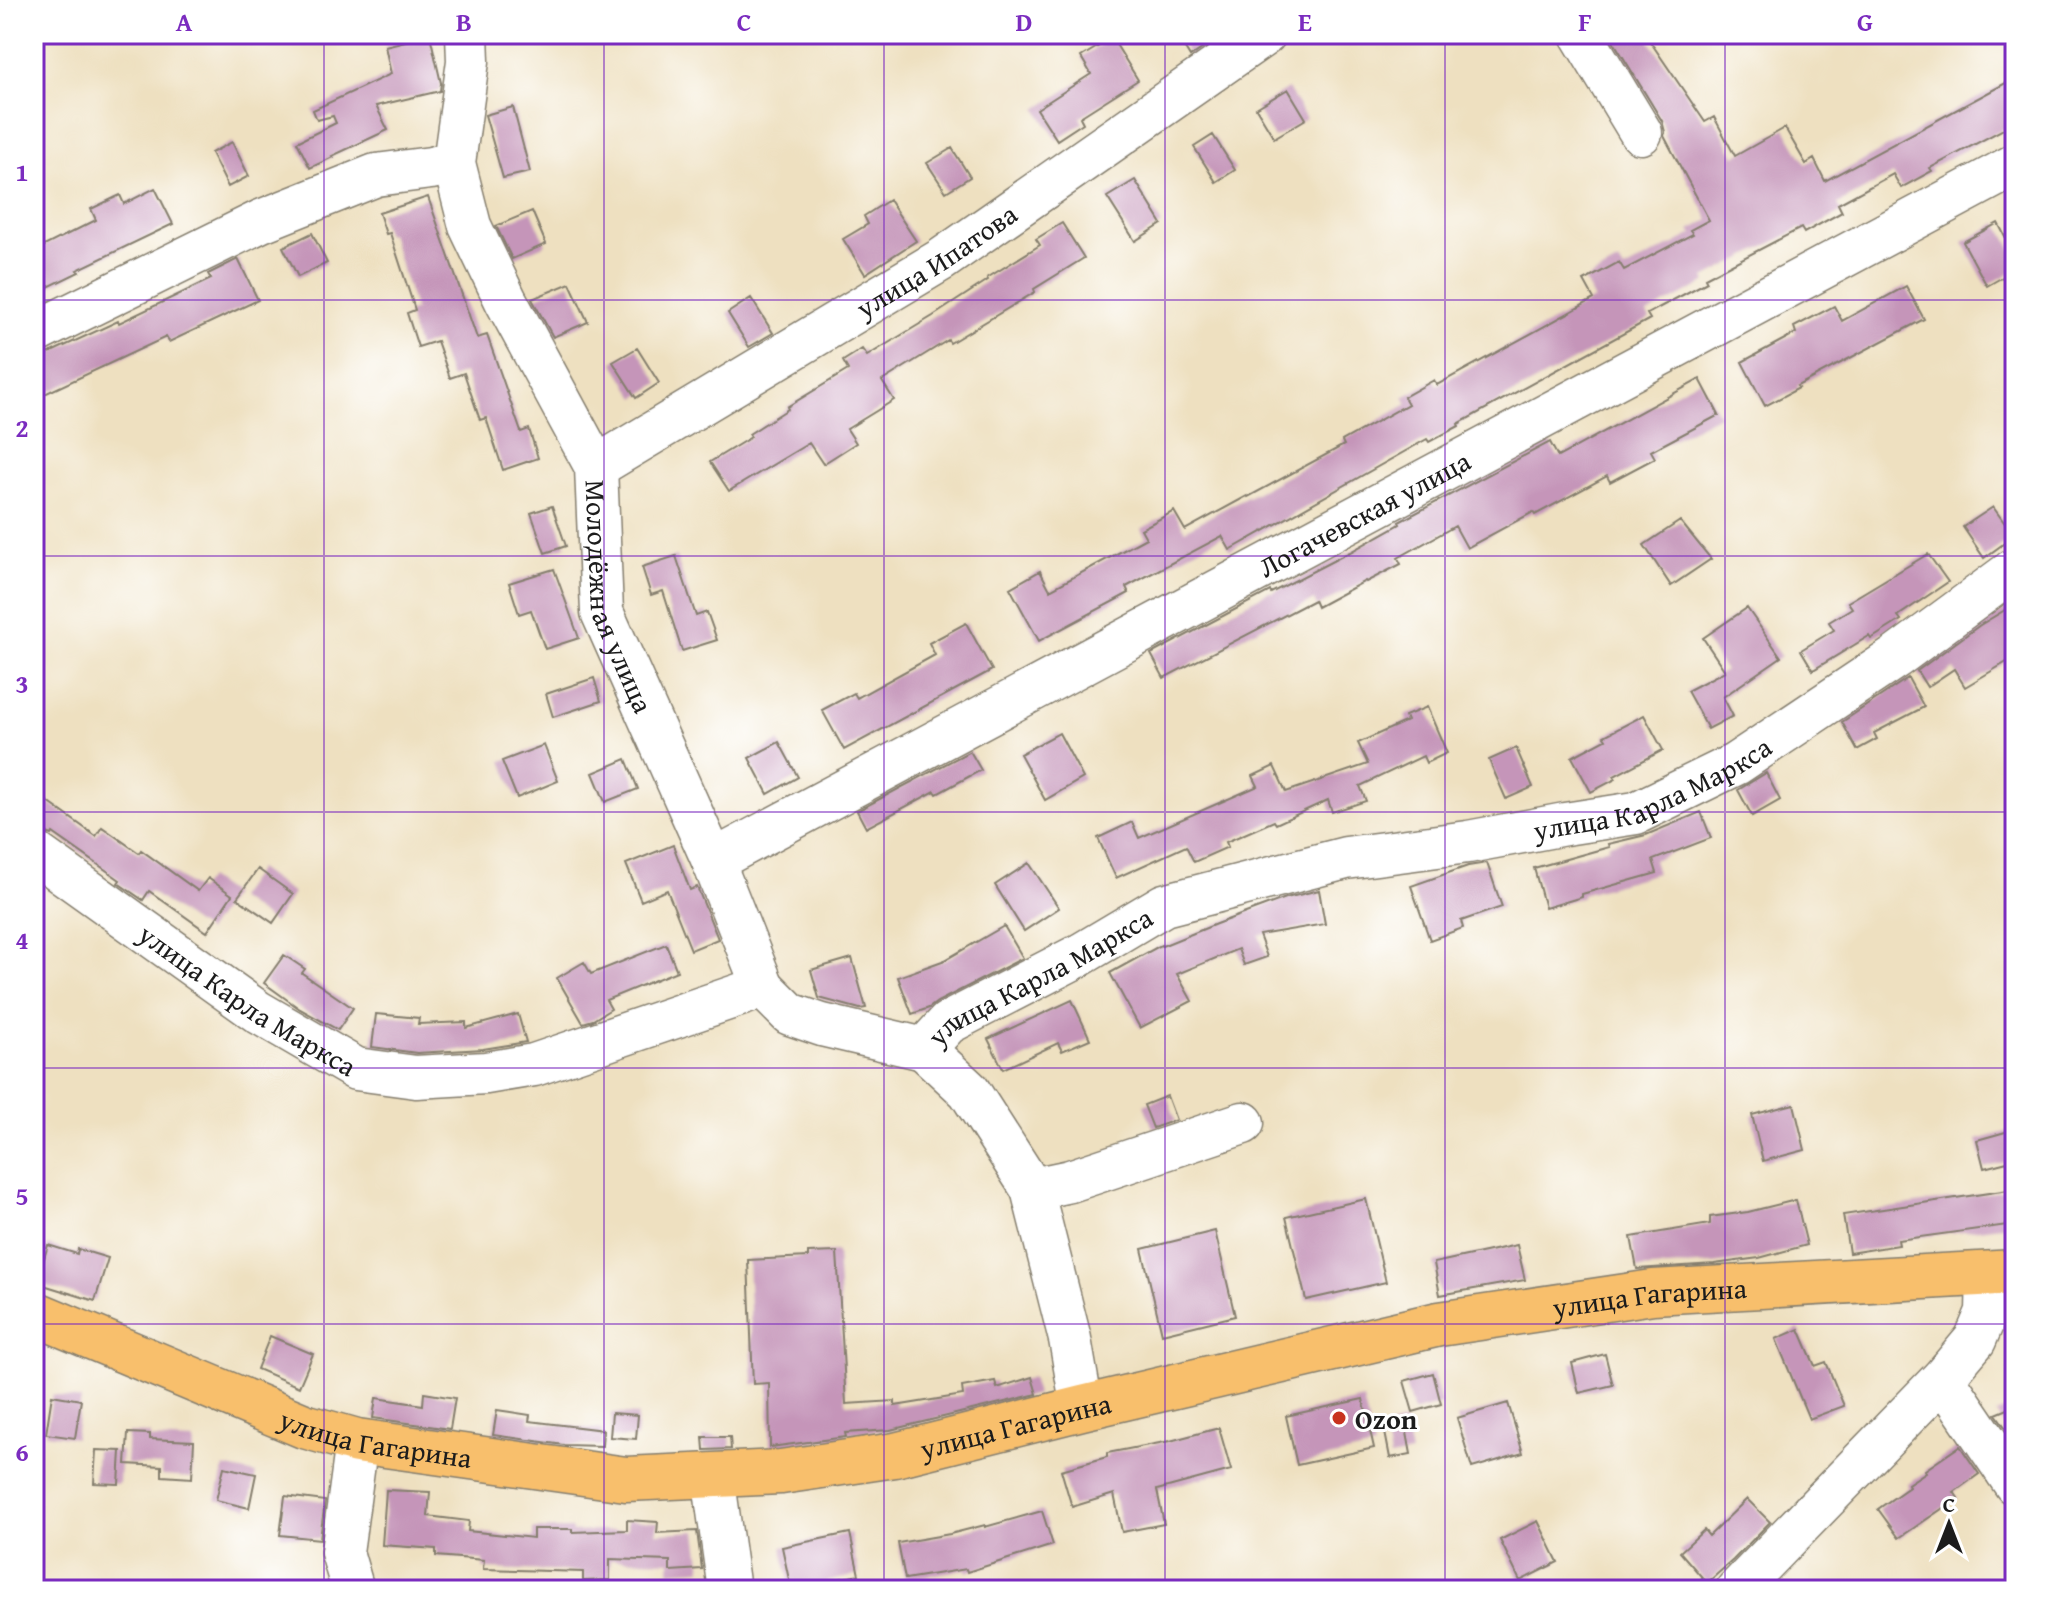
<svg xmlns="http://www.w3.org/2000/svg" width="2049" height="1624" font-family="'Gentium Book Plus',serif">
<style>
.building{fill:#c595b9}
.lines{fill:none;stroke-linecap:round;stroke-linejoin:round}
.minor-casing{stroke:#857e6e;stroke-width:45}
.major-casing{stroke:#857e6e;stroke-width:47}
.minor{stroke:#fff;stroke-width:42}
.major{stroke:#f8bf6c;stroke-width:44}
.grid{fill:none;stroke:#7b2cbf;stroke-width:2;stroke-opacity:0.55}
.poi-dot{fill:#c8321e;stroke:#fff;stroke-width:3}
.labels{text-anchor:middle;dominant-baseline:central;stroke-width:6;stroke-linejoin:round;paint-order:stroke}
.street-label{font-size:28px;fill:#1c1c1c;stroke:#fff}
.poi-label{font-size:28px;font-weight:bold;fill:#1c1c1c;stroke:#fff;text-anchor:start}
.neatline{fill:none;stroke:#7b2cbf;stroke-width:3}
.grid-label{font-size:26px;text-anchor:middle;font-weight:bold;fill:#7b2cbf}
</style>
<rect width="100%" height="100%" fill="#fff"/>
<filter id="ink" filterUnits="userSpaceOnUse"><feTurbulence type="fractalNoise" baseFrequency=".0125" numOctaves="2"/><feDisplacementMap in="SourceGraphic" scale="16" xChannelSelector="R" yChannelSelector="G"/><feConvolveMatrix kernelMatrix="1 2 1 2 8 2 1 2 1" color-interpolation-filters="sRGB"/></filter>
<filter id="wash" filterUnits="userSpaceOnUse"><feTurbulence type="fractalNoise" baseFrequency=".006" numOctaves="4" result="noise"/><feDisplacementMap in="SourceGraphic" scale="32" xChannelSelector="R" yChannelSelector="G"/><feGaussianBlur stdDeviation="1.8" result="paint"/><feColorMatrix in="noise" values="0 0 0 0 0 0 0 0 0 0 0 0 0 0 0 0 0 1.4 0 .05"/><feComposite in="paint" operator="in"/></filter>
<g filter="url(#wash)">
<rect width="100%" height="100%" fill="#eee0c0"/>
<g id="blocks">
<!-- building -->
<path class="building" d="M 1176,34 L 1203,34 L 1209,44 L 1190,57 Z
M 1609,34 L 1645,34 L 1705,122 L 1714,117 L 1735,156 L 1785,128 L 1806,164 L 1814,159 L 1825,181 L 2015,78 L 2015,123 L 1930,168 L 1932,171 L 1901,188 L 1893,174 L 1838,204 L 1842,212 L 1804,233 L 1801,228 L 1705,278 L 1707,282 L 1647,314 L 1650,319 L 1458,424 L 1459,426 L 1429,442 L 1427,439 L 1230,550 L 1222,536 L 1126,587 L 1129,593 L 1039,641 L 1010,588 L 1040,571 L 1050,590 L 1146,538 L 1141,529 L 1174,511 L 1185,530 L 1247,496 L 1248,497 L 1344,445 L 1342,441 L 1408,404 L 1404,397 L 1434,380 L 1437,385 L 1594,299 L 1584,281 L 1619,262 L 1624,270 L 1693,234 L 1690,230 L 1709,220 L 1664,136 L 1665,132 L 1662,121 Z
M 430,35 L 441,83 L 440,91 L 376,106 L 388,130 L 332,156 L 333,157 L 310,168 L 297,142 L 336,123 L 333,116 L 317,120 L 313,110 L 391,74 L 385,46 Z
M 1112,38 L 1138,80 L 1080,117 L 1083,123 L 1057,140 L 1037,109 L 1091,74 L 1081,57 Z
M 1288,89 L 1306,119 L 1274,138 L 1256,108 Z
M 513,107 L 530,172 L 503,178 L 485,115 Z
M 1213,135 L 1235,170 L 1216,182 L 1194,147 Z
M 232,142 L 249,176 L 228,187 L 211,153 Z
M 952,148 L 970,177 L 946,192 L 927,163 Z
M 1135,180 L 1162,224 L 1135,241 L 1107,197 Z
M 155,188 L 173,224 L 77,270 L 79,272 L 40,291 L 34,278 L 34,251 L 96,220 L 91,209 L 120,195 L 124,204 Z
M 428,197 L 477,338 L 487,335 L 521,432 L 529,429 L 538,458 L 503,470 L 486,418 L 480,420 L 464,373 L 450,378 L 437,341 L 418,347 L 407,313 L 415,310 L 390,233 L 386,234 L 379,213 Z
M 889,200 L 916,241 L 865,274 L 843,239 L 868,224 L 864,216 Z
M 532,211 L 546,244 L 512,259 L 496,226 Z
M 1062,223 L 1084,258 L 1034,289 L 1035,292 L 950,343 L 948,340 L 882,381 L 894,400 L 847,429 L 856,443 L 823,464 L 809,443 L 729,491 L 710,462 L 751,437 L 749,434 L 788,409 L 787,407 L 848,370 L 843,361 L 862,349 L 867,356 L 933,316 L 988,280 L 987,278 L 1040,245 L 1036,239 Z
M 1998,223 L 2015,255 L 2015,270 L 1987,286 L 1963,242 Z
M 312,233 L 327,263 L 298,277 L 283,247 Z
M 238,259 L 258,300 L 169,342 L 166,337 L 34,399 L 34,357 L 45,355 L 118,321 L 119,323 L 211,279 L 208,274 Z
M 570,283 L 588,322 L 553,337 L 532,299 Z
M 1906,286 L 1924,319 L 1797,386 L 1799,388 L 1765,406 L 1742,362 L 1796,333 L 1794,327 L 1834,306 L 1842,321 Z
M 751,298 L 773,333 L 749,347 L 728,313 Z
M 637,348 L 659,383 L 636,398 L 613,362 Z
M 1700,379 L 1719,415 L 1651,451 L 1655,458 L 1610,482 L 1607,476 L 1535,515 L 1533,512 L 1467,548 L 1455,526 L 1398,558 L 1401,564 L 1366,582 L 1365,581 L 1317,607 L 1314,600 L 1164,678 L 1151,654 L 1270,591 L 1271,593 L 1350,552 L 1400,524 L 1399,522 L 1550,442 L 1558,457 Z
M 552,506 L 566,546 L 545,553 L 531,513 Z
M 1993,507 L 2014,536 L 1984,558 L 1963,527 Z
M 1680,521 L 1711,559 L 1671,586 L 1644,545 Z
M 1928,554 L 1948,582 L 1898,616 L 1901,620 L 1871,639 L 1869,636 L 1813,670 L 1801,650 L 1834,630 L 1829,622 L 1852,608 L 1848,602 Z
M 676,556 L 696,616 L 707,612 L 717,640 L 682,651 L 663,591 L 651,595 L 642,567 Z
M 554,569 L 579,638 L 545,649 L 531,610 L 519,614 L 509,583 Z
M 2015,604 L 2015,657 L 1965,687 L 1954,669 L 1927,687 L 1917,671 L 1980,625 Z
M 1747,608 L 1781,657 L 1723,697 L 1733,716 L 1708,729 L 1687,691 L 1725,671 L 1703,638 Z
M 966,623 L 992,670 L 844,750 L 822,710 L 854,693 L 857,698 L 935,655 L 929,643 Z
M 594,678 L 601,701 L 553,717 L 546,694 Z
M 1908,678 L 1924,707 L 1874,733 L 1877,739 L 1857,750 L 1842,722 Z
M 1427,707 L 1447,753 L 1426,763 L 1423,756 L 1360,786 L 1366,801 L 1332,812 L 1328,800 L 1276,824 L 1274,821 L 1226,842 L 1228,847 L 1194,862 L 1186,846 L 1116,878 L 1098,838 L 1132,822 L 1139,838 L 1258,786 L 1253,776 L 1274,766 L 1286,792 L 1368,764 L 1358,743 L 1407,721 L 1405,716 Z
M 1644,715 L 1663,750 L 1614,776 L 1616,779 L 1591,792 L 1572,757 L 1606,739 L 1604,736 Z
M 1059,733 L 1083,778 L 1045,800 L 1020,754 Z
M 779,742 L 798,777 L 768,794 L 749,758 Z
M 544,745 L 558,781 L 517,798 L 502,761 Z
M 1516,748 L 1533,787 L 1506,799 L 1489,760 Z
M 970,751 L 981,770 L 937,794 L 935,791 L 866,828 L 857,811 Z
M 626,759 L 638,789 L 605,802 L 593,773 Z
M 1766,773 L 1780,800 L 1752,816 L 1738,790 Z
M 34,792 L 96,836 L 102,827 L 139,853 L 141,850 L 198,891 L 208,878 L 232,895 L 207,932 L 149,891 L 143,900 L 118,883 L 120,880 L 53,833 L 52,835 L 34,828 Z
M 1701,812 L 1711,838 L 1653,860 L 1657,873 L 1582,894 L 1582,897 L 1545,908 L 1534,868 L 1609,847 L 1608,844 L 1646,835 Z
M 673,845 L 690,890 L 697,887 L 718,939 L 691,950 L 667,890 L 641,901 L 626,864 Z
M 1029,863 L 1059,908 L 1024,931 L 995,885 Z
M 1487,863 L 1502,907 L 1461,921 L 1463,928 L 1430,940 L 1411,886 L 1468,866 Z
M 258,869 L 293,894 L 273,923 L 237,898 Z
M 1319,890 L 1325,924 L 1259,935 L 1267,957 L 1244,965 L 1238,949 L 1177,974 L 1192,1001 L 1140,1028 L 1110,973 L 1161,945 L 1162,946 L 1216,924 L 1286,898 Z
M 1004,926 L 1023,958 L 937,1002 L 929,1008 L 912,1014 L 898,977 L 945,960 Z
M 666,944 L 677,971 L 606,1000 L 611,1009 L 593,1020 L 583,1023 L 557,978 L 584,962 L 591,974 Z
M 284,955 L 305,969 L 302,973 L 353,1008 L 338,1030 L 300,1009 L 264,983 Z
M 852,958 L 866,1008 L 860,1009 L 819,998 L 811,970 Z
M 1072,1000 L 1090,1039 L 1062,1051 L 1058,1043 L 1003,1069 L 988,1039 Z
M 376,1014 L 419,1018 L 418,1024 L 466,1022 L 466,1028 L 518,1014 L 526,1042 L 483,1049 L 417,1053 L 372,1047 Z
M 1167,1096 L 1176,1120 L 1153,1128 L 1144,1105 Z
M 1794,1104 L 1805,1150 L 1763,1161 L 1752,1115 Z
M 2009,1131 L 2015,1160 L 1984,1168 L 1977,1140 Z
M 2009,1190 L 2015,1224 L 1898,1240 L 1899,1245 L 1849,1253 L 1843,1215 Z
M 1366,1199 L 1386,1282 L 1306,1300 L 1286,1217 Z
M 1796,1200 L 1807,1245 L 1759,1258 L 1714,1264 L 1637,1269 L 1631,1237 L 1710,1224 L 1710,1217 L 1748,1212 Z
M 1215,1231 L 1235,1316 L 1162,1334 L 1142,1249 Z
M 48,1245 L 77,1254 L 78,1249 L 108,1258 L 95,1301 L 37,1283 Z
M 1517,1245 L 1525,1280 L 1440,1295 L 1434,1263 Z
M 837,1252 L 846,1404 L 895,1401 L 895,1406 L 963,1395 L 962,1387 L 995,1381 L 997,1388 L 1032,1377 L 1037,1394 L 890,1430 L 845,1433 L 846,1437 L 770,1447 L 769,1383 L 753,1384 L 748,1260 L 808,1257 L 808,1253 Z
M 1799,1329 L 1815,1366 L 1826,1362 L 1844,1406 L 1809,1419 L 1776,1339 Z
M 270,1336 L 313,1354 L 299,1387 L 257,1369 Z
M 1605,1354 L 1613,1385 L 1579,1393 L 1572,1363 Z
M 1433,1373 L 1441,1404 L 1413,1412 L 1404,1381 Z
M 424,1393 L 455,1398 L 450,1429 L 373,1418 L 376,1398 L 423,1405 Z
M 52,1395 L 81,1400 L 75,1438 L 46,1434 Z
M 1363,1399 L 1374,1448 L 1297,1465 L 1286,1416 Z
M 1508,1403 L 1523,1453 L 1472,1468 L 1457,1418 Z
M 2015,1406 L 2015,1441 L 1996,1414 Z
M 497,1410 L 530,1415 L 529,1421 L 603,1430 L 602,1446 L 564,1445 L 493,1435 Z
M 612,1413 L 638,1415 L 636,1439 L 610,1437 Z
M 1405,1422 L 1411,1454 L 1390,1458 L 1384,1427 Z
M 1219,1428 L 1231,1470 L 1157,1490 L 1164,1524 L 1122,1532 L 1114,1494 L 1072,1507 L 1061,1470 L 1107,1457 L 1107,1453 L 1170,1441 Z
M 128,1433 L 150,1434 L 150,1439 L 194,1441 L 192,1478 L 162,1476 L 162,1466 L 126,1464 Z
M 703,1437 L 730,1437 L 731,1449 L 704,1450 Z
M 1960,1446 L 1979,1474 L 1954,1492 L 1958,1498 L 1899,1538 L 1878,1509 L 1909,1487 L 1908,1484 L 1926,1472 L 1925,1470 Z
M 96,1450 L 121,1451 L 119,1484 L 94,1483 Z
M 224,1467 L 256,1474 L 249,1508 L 216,1500 Z
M 386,1490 L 430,1492 L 428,1516 L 469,1521 L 468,1531 L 533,1538 L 533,1529 L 572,1529 L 572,1532 L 627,1530 L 627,1520 L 658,1522 L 657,1533 L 697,1531 L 702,1569 L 670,1571 L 670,1561 L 610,1559 L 610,1580 L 583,1581 L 583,1572 L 483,1569 L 484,1560 L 436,1556 L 436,1549 L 382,1545 Z
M 285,1496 L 325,1501 L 320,1539 L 280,1535 Z
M 1747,1499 L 1770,1522 L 1733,1560 L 1707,1583 L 1680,1552 L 1704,1530 L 1709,1536 Z
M 1042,1511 L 1053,1545 L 967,1572 L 966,1569 L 905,1579 L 898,1543 L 950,1534 L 985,1525 L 985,1527 Z
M 1538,1521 L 1558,1562 L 1520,1581 L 1500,1540 Z
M 850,1533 L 859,1575 L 791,1589 L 782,1547 Z"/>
</g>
</g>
<g filter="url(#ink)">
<use href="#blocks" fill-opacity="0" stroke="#857e6e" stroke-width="2"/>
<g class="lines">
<!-- minor casing -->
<g class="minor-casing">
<g id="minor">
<path id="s1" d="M 467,34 L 468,61 L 454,163 L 470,226 L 506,301 L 596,467 L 602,612 L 713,861 L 763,987"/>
<path d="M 1581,34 L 1641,133"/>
<path d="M 34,333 L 261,221 L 376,175 L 431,168 L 454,163"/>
<path id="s2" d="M 596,467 L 941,260 L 1265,34"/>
<path id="s3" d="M 34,852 L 258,1012 L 356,1069 L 416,1077 L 486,1073 L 534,1065 L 763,987 L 790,1014 L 822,1025 L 924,1049"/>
<path id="s4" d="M 713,861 L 2015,165"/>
<path id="s5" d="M 924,1049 L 948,1023 L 1080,955 L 1164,905 L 1346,858 L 1468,842 L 1565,824 L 1636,813 L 1736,764 L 1896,657 L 2015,569"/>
<path d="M 924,1049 L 969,1091 L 1032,1189 L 1070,1339 L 1082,1408"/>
<path d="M 1032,1189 L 1070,1181 L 1243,1123"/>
<path d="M 1943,1378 L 2015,1484"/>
<path d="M 713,1475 L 729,1590"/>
<path d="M 353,1590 L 342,1552 L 357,1441"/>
<path d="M 1737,1590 L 1943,1378 L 1975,1340 L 1987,1312 L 1988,1275"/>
</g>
</g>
<!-- major casing -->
<g class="major-casing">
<g id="major">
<path id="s6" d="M 34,1313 L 304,1426 L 357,1441 L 626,1479 L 781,1472 L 895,1455 L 1082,1408 L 1439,1324 L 1653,1292 L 2015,1272"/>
</g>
</g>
<!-- minor -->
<use href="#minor" class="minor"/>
<!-- major -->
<use href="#major" class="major"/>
</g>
</g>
<!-- grid -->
<path class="grid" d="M 324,34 L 324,1590M 604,34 L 604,1590M 884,34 L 884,1590M 1165,34 L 1165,1590M 1445,34 L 1445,1590M 1725,34 L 1725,1590M 34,300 L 2015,300M 34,556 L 2015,556M 34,812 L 2015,812M 34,1068 L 2015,1068M 34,1324 L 2015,1324"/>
<!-- markers -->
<circle class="poi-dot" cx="1339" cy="1418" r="8"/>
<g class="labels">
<!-- street labels -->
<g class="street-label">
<text stroke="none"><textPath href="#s2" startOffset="398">улица Ипатова</textPath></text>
<text stroke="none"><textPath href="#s4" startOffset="738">Логачевская улица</textPath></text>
<text stroke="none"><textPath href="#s1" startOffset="600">Молодёжная улица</textPath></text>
<text stroke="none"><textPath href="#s5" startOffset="786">улица Карла Маркса</textPath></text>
<text stroke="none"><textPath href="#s5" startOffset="138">улица Карла Маркса</textPath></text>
<text stroke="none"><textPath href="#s3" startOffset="260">улица Карла Маркса</textPath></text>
<text stroke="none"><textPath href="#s6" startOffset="1662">улица Гагарина</textPath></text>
<text stroke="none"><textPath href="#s6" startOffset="1014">улица Гагарина</textPath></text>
<text stroke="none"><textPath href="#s6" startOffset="366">улица Гагарина</textPath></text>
</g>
<!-- poi labels -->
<g class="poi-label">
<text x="1355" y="1418">Ozon</text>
</g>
</g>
<!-- margin -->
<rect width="2049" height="1624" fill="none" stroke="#fff" stroke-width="88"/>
<!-- north arrow -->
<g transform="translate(1949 1524)" stroke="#ffffff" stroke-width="6" paint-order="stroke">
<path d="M0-6L14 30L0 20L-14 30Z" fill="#1c1c1c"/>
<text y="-12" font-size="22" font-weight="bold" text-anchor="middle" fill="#1c1c1c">С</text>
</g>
<rect x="44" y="44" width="1961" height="1536" class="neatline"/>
<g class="grid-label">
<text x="184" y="31">A</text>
<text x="464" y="31">B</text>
<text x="744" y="31">C</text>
<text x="1024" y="31">D</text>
<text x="1305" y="31">E</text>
<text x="1585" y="31">F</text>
<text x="1865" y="31">G</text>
<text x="22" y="181">1</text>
<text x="22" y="437">2</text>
<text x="22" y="693">3</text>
<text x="22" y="949">4</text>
<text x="22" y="1205">5</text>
<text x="22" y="1461">6</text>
</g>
</svg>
